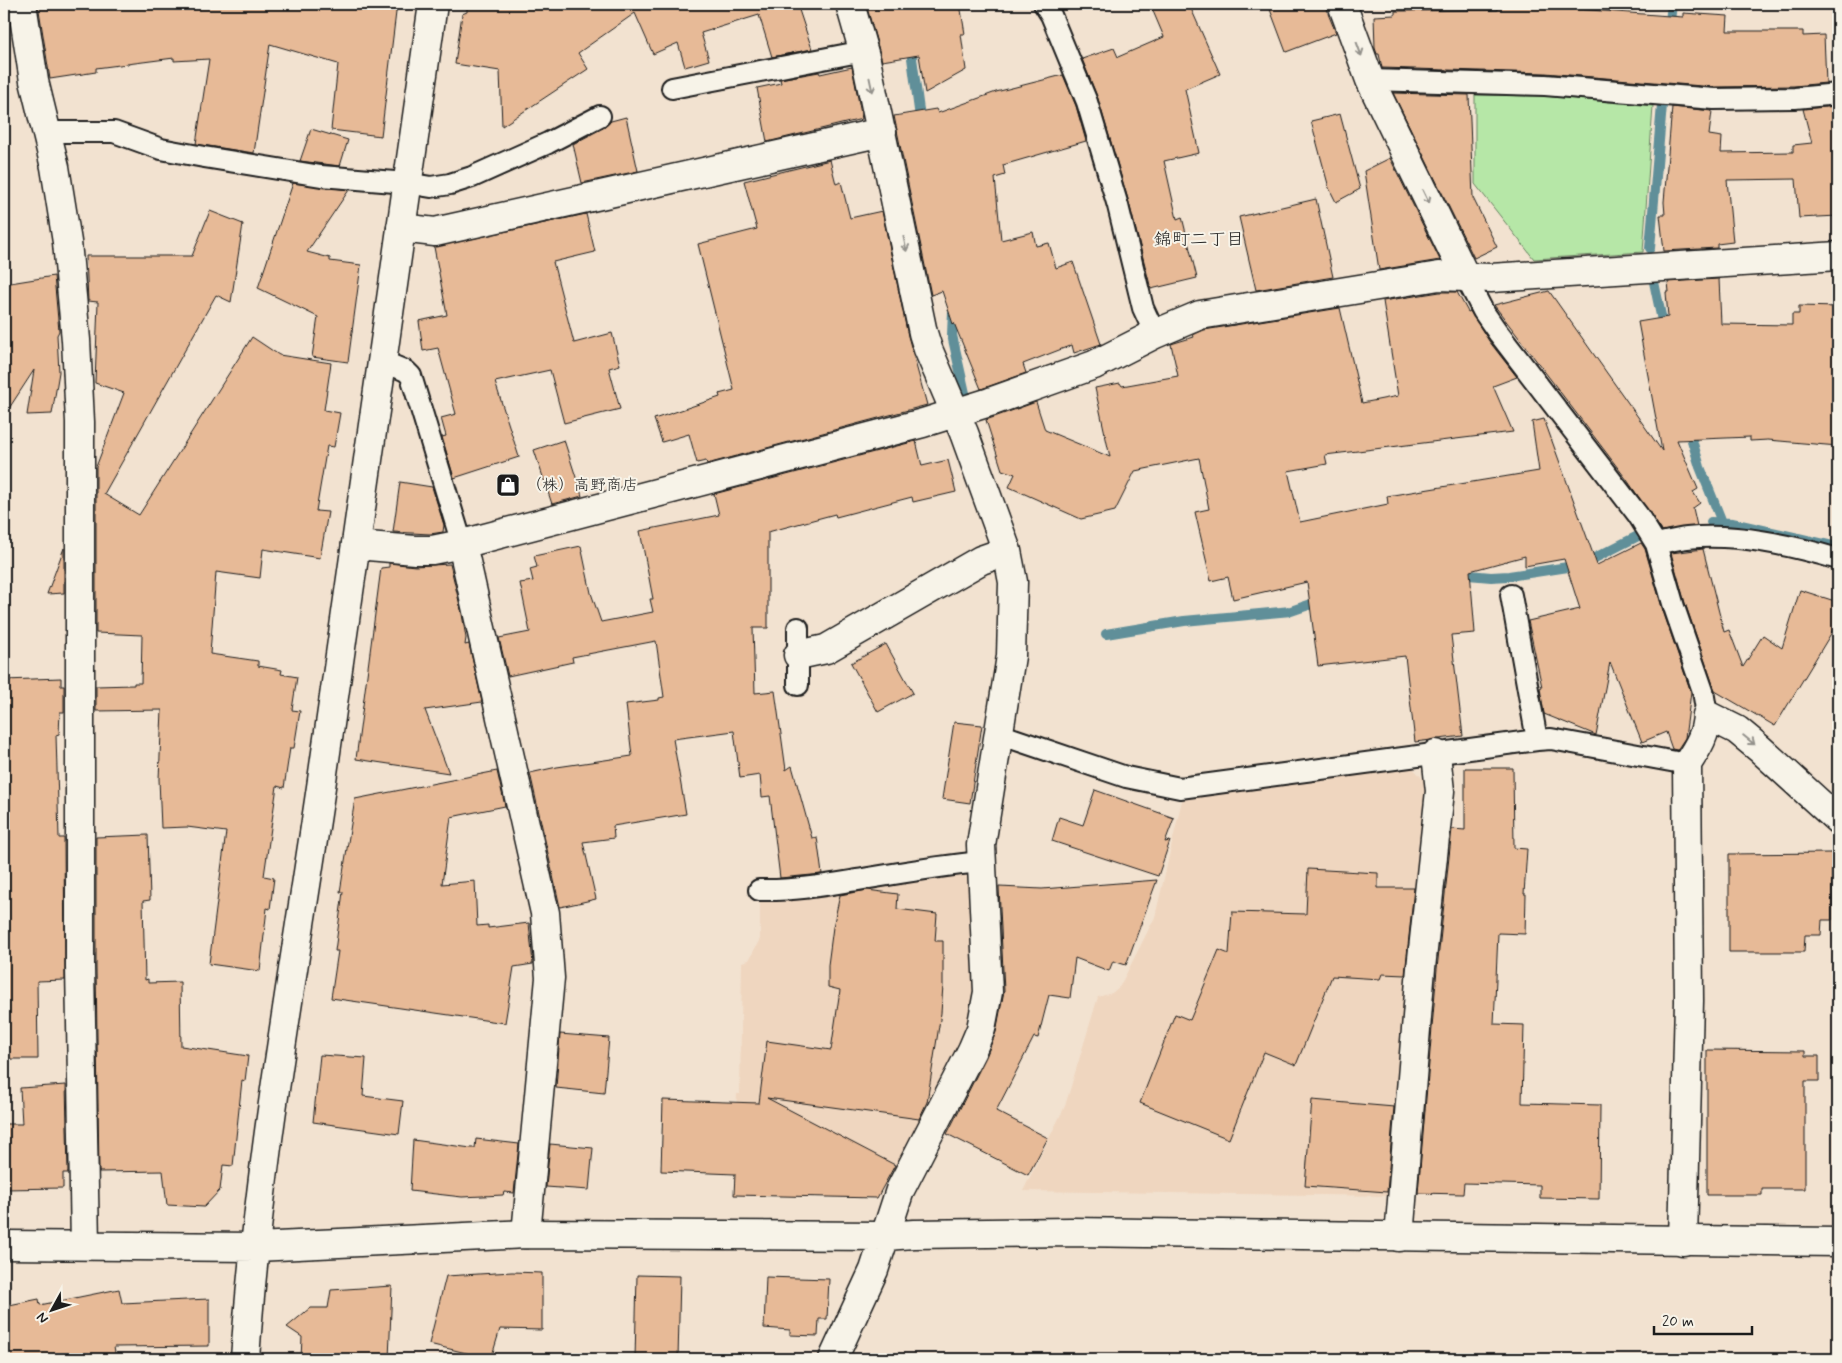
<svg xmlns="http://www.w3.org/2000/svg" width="1842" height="1363" font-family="Mynerve,'Klee One',sans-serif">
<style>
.built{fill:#efd6bf}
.green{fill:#b6e7a7;stroke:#698262}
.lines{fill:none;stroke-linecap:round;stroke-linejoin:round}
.stream{stroke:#608f99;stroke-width:10}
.building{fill:#e7ba97;stroke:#1c1c1c}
.lane-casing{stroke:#1c1c1c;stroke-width:24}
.street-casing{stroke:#1c1c1c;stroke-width:31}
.secondary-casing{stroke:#1c1c1c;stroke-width:31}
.lane{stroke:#f7f3e8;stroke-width:20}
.street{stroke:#f7f3e8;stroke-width:28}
.secondary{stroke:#f7f3e8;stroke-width:28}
.oneway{stroke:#94928c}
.labels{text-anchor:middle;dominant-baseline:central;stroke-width:4;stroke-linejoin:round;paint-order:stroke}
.poi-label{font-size:16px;fill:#1c1c1c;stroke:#f7f3e8;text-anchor:start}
.neighbourhood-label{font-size:18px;fill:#1c1c1c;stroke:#f7f3e8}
</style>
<rect width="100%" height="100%" fill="#f2e2d0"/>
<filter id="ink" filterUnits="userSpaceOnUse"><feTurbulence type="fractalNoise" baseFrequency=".02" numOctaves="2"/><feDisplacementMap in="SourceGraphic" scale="10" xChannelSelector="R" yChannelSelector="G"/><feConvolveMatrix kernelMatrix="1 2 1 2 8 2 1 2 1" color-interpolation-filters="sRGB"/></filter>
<g filter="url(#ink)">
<!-- built -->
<path class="built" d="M 1411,766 L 1432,789 L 1391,1196 L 1023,1191 L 1065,1106 L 1098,997 L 1112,993 L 1120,986 L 1155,917 L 1183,796 Z
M 963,873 L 972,882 L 978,975 L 964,1045 L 896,1165 L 864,1149 L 735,1134 L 737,1094 L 740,1094 L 742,962 L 749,960 L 760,939 L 760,901 Z"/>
<!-- green -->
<path class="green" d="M 1475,95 L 1544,96 L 1653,106 L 1643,252 L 1534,259 L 1475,184 Z"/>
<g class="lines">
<!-- stream -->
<path class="stream" d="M 1669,30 L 1672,4
M 910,43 L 921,125
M 1650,248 L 1665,69
M 1654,282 L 1664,330
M 953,311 L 952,335 L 965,393
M 1688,427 L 1700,467 L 1722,522
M 1711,522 L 1733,523 L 1838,547
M 1457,574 L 1491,577 L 1509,576 L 1581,565 L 1638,536
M 1106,634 L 1184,621 L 1291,611 L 1323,600"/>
</g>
<!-- building -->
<path class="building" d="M 38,4 L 397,4 L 381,136 L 331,130 L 338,64 L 270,44 L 254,153 L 196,144 L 209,59 L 174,61 L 174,58 L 96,68 L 96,72 L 50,79 Z
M 467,4 L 797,4 L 812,49 L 772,57 L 759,15 L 701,33 L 709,60 L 685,67 L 678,43 L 653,54 L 635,13 L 578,53 L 588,69 L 502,126 L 500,71 L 455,64 L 462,14 L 467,12 Z
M 866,4 L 960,4 L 965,34 L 961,34 L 966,70 L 925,93 L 919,55 L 882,61 Z
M 1150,4 L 1189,4 L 1220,74 L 1185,89 L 1199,153 L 1164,161 L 1177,219 L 1182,217 L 1197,278 L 1151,289 L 1129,203 L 1098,99 L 1082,59 L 1114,48 L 1118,57 L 1164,37 Z
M 1268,4 L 1324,4 L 1336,33 L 1286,52 Z
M 1498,4 L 1577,4 L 1576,9 L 1683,17 L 1683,13 L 1728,16 L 1727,31 L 1803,31 L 1803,36 L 1824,35 L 1826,83 L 1794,86 L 1714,87 L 1545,73 L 1382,68 L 1379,54 L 1377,54 L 1375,48 L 1374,16 L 1395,15 L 1395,11 L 1498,10 Z
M 852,67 L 862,119 L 767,142 L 757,88 L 781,83 L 780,79 L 819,72 L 820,74 Z
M 1063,75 L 1076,106 L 1086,141 L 1003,165 L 1005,175 L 995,178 L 1001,240 L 1033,232 L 1036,246 L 1049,243 L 1056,268 L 1073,262 L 1101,344 L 1074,353 L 1072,345 L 1023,364 L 1026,373 L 981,389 L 954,323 L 953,324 L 942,291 L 931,295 L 894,116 L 936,109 L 938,113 L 996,92 Z
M 1393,93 L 1469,95 L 1473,198 L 1497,247 L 1474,258 Z
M 1838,106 L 1838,216 L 1799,218 L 1796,179 L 1727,180 L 1733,242 L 1717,244 L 1717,248 L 1664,251 L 1660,215 L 1665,215 L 1664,202 L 1672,107 L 1712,111 L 1709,135 L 1722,137 L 1721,153 L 1793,152 L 1793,145 L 1812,143 L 1803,109 Z
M 1340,114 L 1360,189 L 1336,202 L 1329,188 L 1311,121 Z
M 626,117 L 638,171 L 582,183 L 573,144 L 605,127 L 611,121 Z
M 311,129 L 348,140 L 340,166 L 300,161 Z
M 1390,158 L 1440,260 L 1379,270 L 1364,171 Z
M 830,160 L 836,184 L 841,182 L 850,218 L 882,211 L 908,336 L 927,405 L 707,464 L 706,461 L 697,463 L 689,434 L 662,442 L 654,419 L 720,397 L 719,394 L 734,390 L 698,244 L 757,229 L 744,181 Z
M 293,183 L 349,190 L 307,252 L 330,258 L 330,261 L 361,265 L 348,362 L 312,357 L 318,317 L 258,288 Z
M 1316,199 L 1333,277 L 1256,290 L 1239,217 Z
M 210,211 L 243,224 L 231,302 L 216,295 L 104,494 L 139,515 L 252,337 L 279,355 L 331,363 L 324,410 L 340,413 L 334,447 L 327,446 L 316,511 L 328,512 L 320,558 L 263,549 L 260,578 L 216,572 L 210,654 L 258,661 L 258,666 L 282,670 L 281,674 L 297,677 L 292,710 L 300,711 L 294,748 L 290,748 L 284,788 L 277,786 L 264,876 L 274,878 L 270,909 L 267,908 L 260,971 L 209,964 L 226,832 L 187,827 L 161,828 L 159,779 L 162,710 L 96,711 L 96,686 L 134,685 L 134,683 L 141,683 L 142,635 L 96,633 L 96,467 L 124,393 L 95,383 L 98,302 L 88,301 L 86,256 L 192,256 Z
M 586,214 L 595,252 L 553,262 L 574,343 L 612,333 L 620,365 L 609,368 L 620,409 L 564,423 L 550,370 L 495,382 L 519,457 L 454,478 L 442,437 L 446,436 L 441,418 L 456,414 L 438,348 L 423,351 L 419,321 L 447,315 L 434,247 Z
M 54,276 L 59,331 L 57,335 L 59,372 L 52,414 L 27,415 L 34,370 L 4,416 L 4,284 Z
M 1719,279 L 1721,324 L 1792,325 L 1792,314 L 1799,314 L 1799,306 L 1837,307 L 1836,321 L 1838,322 L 1838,446 L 1768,440 L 1750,441 L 1750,437 L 1677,440 L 1698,489 L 1693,492 L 1700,503 L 1693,508 L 1697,526 L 1662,531 L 1627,480 L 1494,305 L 1549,291 L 1662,451 L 1638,322 L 1668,317 L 1666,292 L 1669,292 L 1668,282 Z
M 1440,292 L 1457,292 L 1468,312 L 1470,311 L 1489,341 L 1517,377 L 1493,386 L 1513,432 L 1325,455 L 1327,464 L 1288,471 L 1300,522 L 1388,504 L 1387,496 L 1539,471 L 1532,422 L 1544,419 L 1597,565 L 1641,543 L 1645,549 L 1663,611 L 1691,692 L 1685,738 L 1677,750 L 1672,749 L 1666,732 L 1642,742 L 1610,662 L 1596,735 L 1544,714 L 1540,688 L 1542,687 L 1528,621 L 1580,609 L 1564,559 L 1525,566 L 1525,556 L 1470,571 L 1475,633 L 1451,635 L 1463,736 L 1415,742 L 1405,656 L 1318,666 L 1307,582 L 1233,599 L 1228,577 L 1211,581 L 1195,512 L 1209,509 L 1199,458 L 1135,471 L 1115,511 L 1081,519 L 1009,487 L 1015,474 L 1002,470 L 986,420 L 1036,402 L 1045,430 L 1110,457 L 1095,388 L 1120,383 L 1122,386 L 1178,376 L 1171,344 L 1194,337 L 1193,335 L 1204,330 L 1340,308 L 1362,403 L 1398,396 L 1383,301 Z
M 564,440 L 582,496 L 552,504 L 534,450 Z
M 916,441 L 922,466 L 948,460 L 956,492 L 913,502 L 912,497 L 836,517 L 835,514 L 768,532 L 768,628 L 753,628 L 755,693 L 775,691 L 786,770 L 792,766 L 812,838 L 817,837 L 822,874 L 780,878 L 770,796 L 762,797 L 760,775 L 740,778 L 734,731 L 673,739 L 686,814 L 613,826 L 614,838 L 583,842 L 596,899 L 560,907 L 530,773 L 557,767 L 632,756 L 626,704 L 659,700 L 659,698 L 664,697 L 656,641 L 572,657 L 573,662 L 508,676 L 499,638 L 530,632 L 520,583 L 533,581 L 530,569 L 537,567 L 534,556 L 581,546 L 591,593 L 601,622 L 653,612 L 650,599 L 653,599 L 640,531 L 719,515 L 714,494 Z
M 400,482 L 432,487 L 444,525 L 443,532 L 430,534 L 393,532 Z
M 64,548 L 64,593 L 47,594 Z
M 1703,549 L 1724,632 L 1729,630 L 1743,667 L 1763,635 L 1782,648 L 1800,590 L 1838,602 L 1838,622 L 1775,726 L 1715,691 L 1685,603 L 1671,553 Z
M 389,563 L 415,566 L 450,564 L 462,614 L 466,638 L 465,645 L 469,644 L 482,702 L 425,710 L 449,773 L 356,759 L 381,568 L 389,567 Z
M 886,644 L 913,693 L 878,712 L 851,663 Z
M 61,678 L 61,686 L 64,686 L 64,712 L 60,712 L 59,734 L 56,735 L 59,838 L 64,838 L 65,980 L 37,981 L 38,1059 L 4,1059 L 4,680 Z
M 954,722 L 982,725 L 970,803 L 942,799 Z
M 1465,768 L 1513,768 L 1514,848 L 1527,849 L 1524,894 L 1526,894 L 1525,934 L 1498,933 L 1494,1024 L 1524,1025 L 1522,1103 L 1600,1105 L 1599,1199 L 1540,1198 L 1540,1185 L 1464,1183 L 1463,1194 L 1418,1193 L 1437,969 L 1452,829 L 1465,830 Z
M 497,771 L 505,806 L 451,817 L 442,884 L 475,881 L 477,926 L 488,925 L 488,928 L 529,923 L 533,964 L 514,967 L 505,1023 L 331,998 L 338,951 L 335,951 L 343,892 L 340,892 L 355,799 Z
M 1095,790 L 1174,818 L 1165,842 L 1170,841 L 1158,876 L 1052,841 L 1059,817 L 1083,825 Z
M 148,835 L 150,900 L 143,901 L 145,980 L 148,979 L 148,983 L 180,982 L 181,1046 L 248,1056 L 245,1081 L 242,1080 L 233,1166 L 223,1165 L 220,1190 L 204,1207 L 167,1205 L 163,1171 L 99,1172 L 96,967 L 96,837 Z
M 1832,853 L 1832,920 L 1822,920 L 1821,935 L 1805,935 L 1804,952 L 1729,952 L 1729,854 Z
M 1308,869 L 1378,873 L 1378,888 L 1414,888 L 1405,975 L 1382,974 L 1380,979 L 1332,976 L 1296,1065 L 1264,1052 L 1229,1139 L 1140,1103 L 1175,1014 L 1190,1020 L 1219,950 L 1229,954 L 1232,912 L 1306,914 Z
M 1157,880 L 1126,965 L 1113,961 L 1109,971 L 1075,958 L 1070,998 L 1049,995 L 1038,1038 L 1034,1037 L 996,1111 L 1048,1138 L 1028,1175 L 947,1134 L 986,1057 L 996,1032 L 1004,991 L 999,887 L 1042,889 Z
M 867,890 L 898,894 L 897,909 L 937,914 L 935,941 L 943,941 L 943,985 L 941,1013 L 927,1102 L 919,1119 L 767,1098 L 895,1165 L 877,1198 L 734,1195 L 735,1174 L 661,1171 L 663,1100 L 759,1103 L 767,1041 L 831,1050 L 840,990 L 828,987 L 828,965 L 833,927 L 840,895 Z
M 560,1034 L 609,1038 L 604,1093 L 556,1088 Z
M 1707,1050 L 1805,1051 L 1805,1056 L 1819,1056 L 1819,1081 L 1805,1081 L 1805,1189 L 1762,1189 L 1762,1195 L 1707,1195 Z
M 320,1055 L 366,1058 L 363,1096 L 403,1101 L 399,1134 L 313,1122 Z
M 66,1085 L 68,1173 L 63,1173 L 63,1188 L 4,1189 L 4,1124 L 22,1124 L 20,1088 Z
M 1312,1100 L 1394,1107 L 1387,1192 L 1305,1186 Z
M 476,1139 L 519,1144 L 514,1193 L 504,1192 L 503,1195 L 462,1197 L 410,1191 L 413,1140 L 471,1148 L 475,1148 Z
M 550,1144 L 593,1148 L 589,1190 L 546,1187 Z
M 512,1272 L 542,1273 L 542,1330 L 500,1329 L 491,1359 L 429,1344 L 446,1276 Z
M 637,1275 L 680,1276 L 678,1359 L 635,1359 Z
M 766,1277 L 829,1279 L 827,1319 L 819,1319 L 818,1336 L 790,1335 L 790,1330 L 764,1328 Z
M 392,1286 L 389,1359 L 301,1359 L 302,1337 L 287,1327 L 310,1308 L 328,1308 L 331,1290 Z
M 119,1289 L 122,1303 L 209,1299 L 209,1346 L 114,1347 L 116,1359 L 4,1359 L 4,1306 L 39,1299 L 40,1305 Z"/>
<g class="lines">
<!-- lane casing -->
<g class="lane-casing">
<path id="lane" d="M 1044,4 L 1051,15 L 1087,102 L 1118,206 L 1143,308 L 1155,334
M 1370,80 L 1545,85 L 1714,99 L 1795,98 L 1838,94
M 672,88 L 864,51
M 47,132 L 114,132 L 161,149 L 204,157 L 321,176 L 407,183 L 431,187 L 450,184 L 472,177 L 548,143 L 600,116
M 1465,276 L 1483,311 L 1499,334 L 1638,515 L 1656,544 L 1674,607 L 1703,691 L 1707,715
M 382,361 L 406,371 L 411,376 L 462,544
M 1656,544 C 1666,542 1677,539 1687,538 C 1737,533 1790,545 1838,559
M 1511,595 L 1537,740
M 798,685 L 798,628
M 999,734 L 1126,777 L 1180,788 L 1537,740 L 1551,739 L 1687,764
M 759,890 C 790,891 821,886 851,881 C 894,874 937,866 981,862"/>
</g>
<!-- street casing -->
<g class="street-casing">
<path id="street" d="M 22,4 L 34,81 L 55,167 L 67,242 L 76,340 L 80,422 L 80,967 L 85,1245
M 850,4 L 866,60 L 923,333 L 928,349 L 964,433 L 1007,551 L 1013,582 L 1011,656 L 981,845 L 988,992 L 981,1029 L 972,1050 L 900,1190 L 885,1236
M 1342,4 L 1370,80 L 1465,276
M 401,228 L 435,232 L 882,132
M 462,544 L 545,913 L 550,978 L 526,1234
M 356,545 L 415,550 L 432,550 L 462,544 L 923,423 L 990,402 L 1094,365 L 1155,334 L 1200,315 L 1439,276 L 1491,278 L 1838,256
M 798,655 L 826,649 L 981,560 L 1007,551
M 1399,1237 L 1421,968 L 1440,791 L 1436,754
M 1683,1241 L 1689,1001 L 1687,764 C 1698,747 1706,735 1707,715 L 1737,730 L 1760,749 L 1838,820"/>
</g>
<!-- secondary casing -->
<g class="secondary-casing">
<path id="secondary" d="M 4,1245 L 256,1247 L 526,1234 L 885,1236 L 914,1234 L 1071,1232 L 1838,1242
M 245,1359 C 258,1167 293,977 321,787 C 360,526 395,265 433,4
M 833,1359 L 874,1270 L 885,1236"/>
</g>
<!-- lane -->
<use href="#lane" class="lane"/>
<!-- street -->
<use href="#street" class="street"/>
<!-- secondary -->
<use href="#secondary" class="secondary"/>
</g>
<!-- one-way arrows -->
<defs><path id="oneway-shaft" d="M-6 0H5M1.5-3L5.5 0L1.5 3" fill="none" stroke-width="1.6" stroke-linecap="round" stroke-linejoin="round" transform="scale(1.25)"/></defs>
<g class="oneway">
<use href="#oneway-shaft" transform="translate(1359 49) rotate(70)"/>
<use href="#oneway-shaft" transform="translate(871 85) rotate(78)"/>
<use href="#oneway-shaft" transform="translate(1426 197) rotate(64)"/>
<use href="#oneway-shaft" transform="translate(905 244) rotate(78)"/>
<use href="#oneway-shaft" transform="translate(1749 740) rotate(39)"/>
</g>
</g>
<!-- icons -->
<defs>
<g id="shop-square" transform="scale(1.25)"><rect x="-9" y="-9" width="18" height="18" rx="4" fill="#1c1c1c" stroke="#f7f3e8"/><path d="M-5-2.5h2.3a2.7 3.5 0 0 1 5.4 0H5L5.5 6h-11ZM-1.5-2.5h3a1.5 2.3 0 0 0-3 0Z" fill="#fff"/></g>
</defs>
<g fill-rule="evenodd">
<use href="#shop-square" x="508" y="485"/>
</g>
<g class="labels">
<!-- poi labels -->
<g class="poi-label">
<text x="526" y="485">（株）高野商店</text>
</g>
<!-- neighbourhood labels -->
<g class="neighbourhood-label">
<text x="1199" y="240">錦町二丁目</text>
</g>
</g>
<!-- margin -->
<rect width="1842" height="1363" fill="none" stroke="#f7f3e8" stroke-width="20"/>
<rect x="10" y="10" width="1822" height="1343" fill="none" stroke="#1c1c1c" stroke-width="2" filter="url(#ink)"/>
<!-- north arrow -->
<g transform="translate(52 1310) rotate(230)" stroke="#f7f3e8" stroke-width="4" paint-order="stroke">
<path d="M0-4L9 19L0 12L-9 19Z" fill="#1c1c1c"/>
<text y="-8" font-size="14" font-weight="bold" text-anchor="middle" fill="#1c1c1c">N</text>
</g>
<!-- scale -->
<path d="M1654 1326v8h98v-8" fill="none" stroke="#1c1c1c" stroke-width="2.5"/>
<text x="1662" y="1326" font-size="15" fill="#1c1c1c" stroke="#f7f3e8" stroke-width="4" paint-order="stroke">20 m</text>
</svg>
